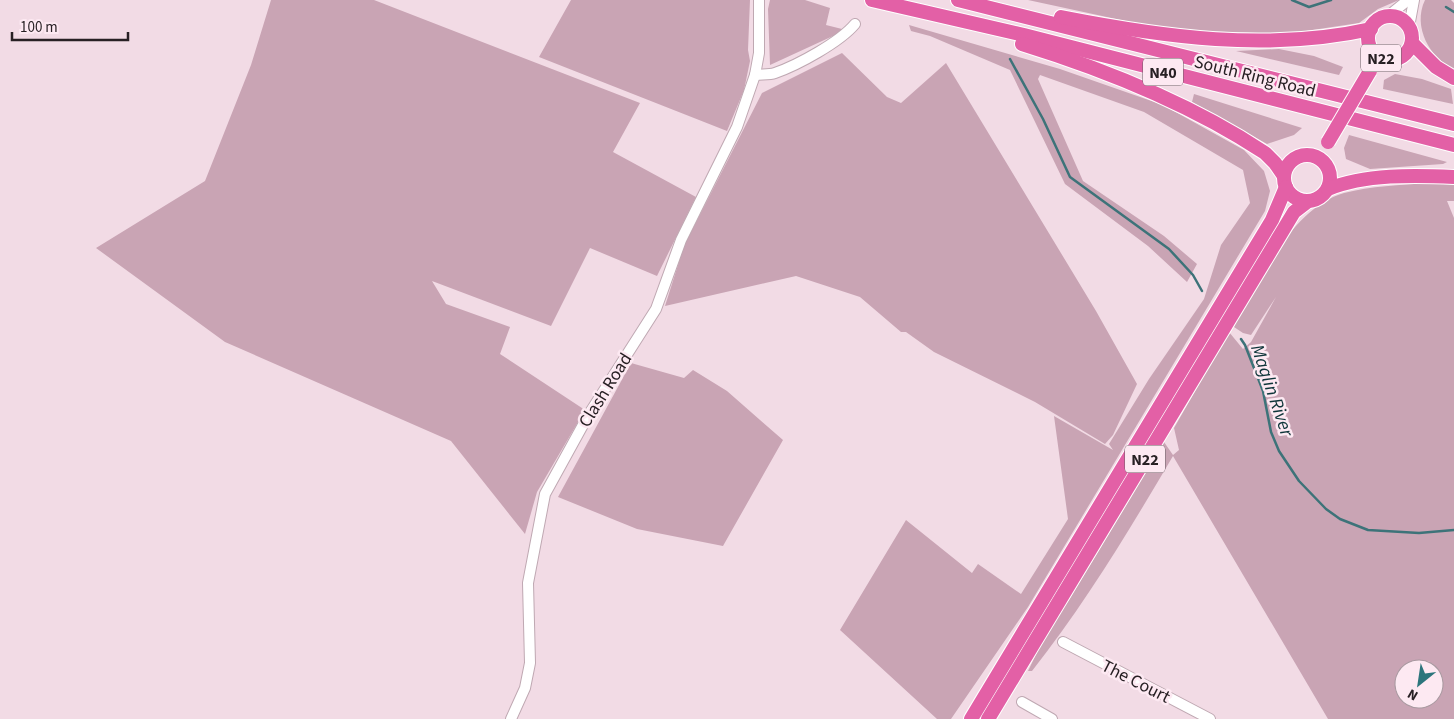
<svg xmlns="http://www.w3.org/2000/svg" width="1454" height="719" font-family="'Source Sans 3',sans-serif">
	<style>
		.green { fill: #c9a4b4; fill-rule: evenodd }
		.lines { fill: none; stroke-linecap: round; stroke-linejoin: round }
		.stream { stroke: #3d7379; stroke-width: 2.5 }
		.minor-casing { stroke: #bfa8b2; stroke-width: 12 }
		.highway-casing { stroke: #fff; stroke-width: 16 }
		.minor { stroke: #fff; stroke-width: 10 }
		.highway { stroke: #e360a6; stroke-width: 14 }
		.highway-bridge-casing { stroke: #fff; stroke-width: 16; stroke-linecap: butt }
		.highway-bridge { stroke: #e360a6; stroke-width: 14 }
		.labels { text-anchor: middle; stroke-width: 5; stroke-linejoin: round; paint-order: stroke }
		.shield { fill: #fde9f2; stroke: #685c62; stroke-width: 1 }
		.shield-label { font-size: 16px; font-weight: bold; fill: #282024 }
		.street-label { font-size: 18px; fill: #282024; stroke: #fde9f2 }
		.water-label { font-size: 19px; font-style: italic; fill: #0e3539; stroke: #fde9f2 }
	</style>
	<rect width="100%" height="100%" fill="#f2dbe5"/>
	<g class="green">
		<polygon points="271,0 374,0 640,103 613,152 696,197 657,276 590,248 551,326 432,281 446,304 510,327 500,354 585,410 537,492 525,534 451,441 225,342 96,248 205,181 251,65"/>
		<polygon points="571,0 750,0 748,50 750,61 744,90 727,131 539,57"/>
		<polygon points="770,0 805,0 830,8 826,25 846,30 770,65 768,9"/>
		<polygon points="1028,0 1399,0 1378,9 1359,23 1286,34 1167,30"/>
		<path d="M1425,0H1451L1454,3V70C1430,58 1412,27 1425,0Z"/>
		<polygon points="909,25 1060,69 1163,105 1244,150 1264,171 1270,191 1265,211 1028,607 951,719 937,719 840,630 906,520 972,573 978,564 1021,594 1068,519 1054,416 1113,450 1109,444 1149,379 1204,299 1221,245 1250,203 1243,170 1144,112 1040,75 1038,79 1083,181 1164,236 1197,264 1187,282 1148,246 1065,184 1010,70 930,36 911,31"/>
		<polygon points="1279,49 1314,56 1343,67 1339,75 1236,51"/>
		<polygon points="842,53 887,97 901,103 946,63 1096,311 1137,384 1113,435 1105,444 1035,402 934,352 906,332 901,332 860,297 796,276 665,306 684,246 762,93"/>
		<polygon points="1395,74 1422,79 1451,89 1453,104 1383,89 1384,80"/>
		<polygon points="1194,94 1302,128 1294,135 1267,144 1192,102"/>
		<polygon points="1349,135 1447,162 1443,164 1370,169 1346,159 1344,148"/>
		<path d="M1428,183L1454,184V201H1447L1454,218V719H1328L1173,456C1130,529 1085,604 1032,671H1028L1045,636L1069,600L1164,442L1173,455L1179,450L1174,428L1229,332L1243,349L1251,342L1276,297L1251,335L1243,333L1234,327L1235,324C1258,281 1293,207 1344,193C1371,186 1400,185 1428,183ZM1404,669H1434V699H1404Z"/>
		<polygon points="631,363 684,378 693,370 727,391 783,440 723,546 637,529 558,497"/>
	</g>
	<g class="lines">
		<g class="stream">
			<polyline points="1292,0 1309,7 1331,0"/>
			<polyline points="1446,7 1454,12"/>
			<polyline points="1010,59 1043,119 1070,177 1169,249 1193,275 1202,291"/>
			<polyline points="1241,339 1245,345 1263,391 1271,432 1279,451 1299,481 1326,509 1340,519 1368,530 1419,533 1454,530"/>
		</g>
		<g class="minor-casing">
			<g id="minor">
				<polyline points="1387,17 1408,0"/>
				<polyline points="1409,27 1414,0"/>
				<path d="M755,75C761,74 769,75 775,73C798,65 840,42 855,24"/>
				<polyline points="1063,642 1210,719"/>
				<polyline points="1022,702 1052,719"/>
				<polyline points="511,719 525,688 530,663 528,583 545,494 589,414 656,309 681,240 737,127 755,75 759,53 759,0"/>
			</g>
		</g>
		<g class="highway-casing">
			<g id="highway">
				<polyline points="872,0 1024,35 1454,145"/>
				<polyline points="958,0 1454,124"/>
				<circle cx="1390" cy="38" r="22"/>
				<path d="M1061,17C1163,37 1268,52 1371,29"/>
				<polyline points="1412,43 1436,67 1454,78"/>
				<path d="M1022,44C1106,70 1191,104 1265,153L1275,163L1284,176"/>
				<circle cx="1307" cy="178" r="23"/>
				<path d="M1328,189C1365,174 1414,175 1454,177"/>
				<polyline points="971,719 1272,220 1286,187"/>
				<polyline points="988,719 1285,227 1294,212 1307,202"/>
			</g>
		</g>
		<use href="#minor" class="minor"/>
		<use href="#highway" class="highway"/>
		<g class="highway-bridge-casing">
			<polyline id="highway-bridge" points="1328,142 1370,71"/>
		</g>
		<use href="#highway-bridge" class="highway-bridge"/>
	</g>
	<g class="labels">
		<g class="shield">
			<rect x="1361" y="44.5" width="40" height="27" rx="4"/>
			<rect x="1143" y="58.5" width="40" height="27" rx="4"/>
			<rect x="1125" y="445.5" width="40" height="27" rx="4"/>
		</g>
		<g class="shield-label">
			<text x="1381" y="64">N22</text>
			<text x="1163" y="78">N40</text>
			<text x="1145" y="465">N22</text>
		</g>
		<g class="street-label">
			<text transform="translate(1255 76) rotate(14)" y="6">South Ring Road</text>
			<text transform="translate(605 390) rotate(-58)" y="6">Clash Road</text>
			<text transform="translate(1136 681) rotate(27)" y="6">The Court</text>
		</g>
		<g class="water-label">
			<text transform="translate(1273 390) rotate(71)" y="7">Maglin River</text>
		</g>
	</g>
	<g transform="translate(1419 684) rotate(210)"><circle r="24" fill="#fde9f2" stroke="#a899a0"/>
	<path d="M0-4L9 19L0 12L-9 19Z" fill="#2c757c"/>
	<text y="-8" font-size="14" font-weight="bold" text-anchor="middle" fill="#282024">N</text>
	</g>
	<path d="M12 32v8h116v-8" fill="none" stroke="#282024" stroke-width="2.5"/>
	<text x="20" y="32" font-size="15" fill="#282024" stroke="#fde9f2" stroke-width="4" paint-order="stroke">100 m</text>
</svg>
